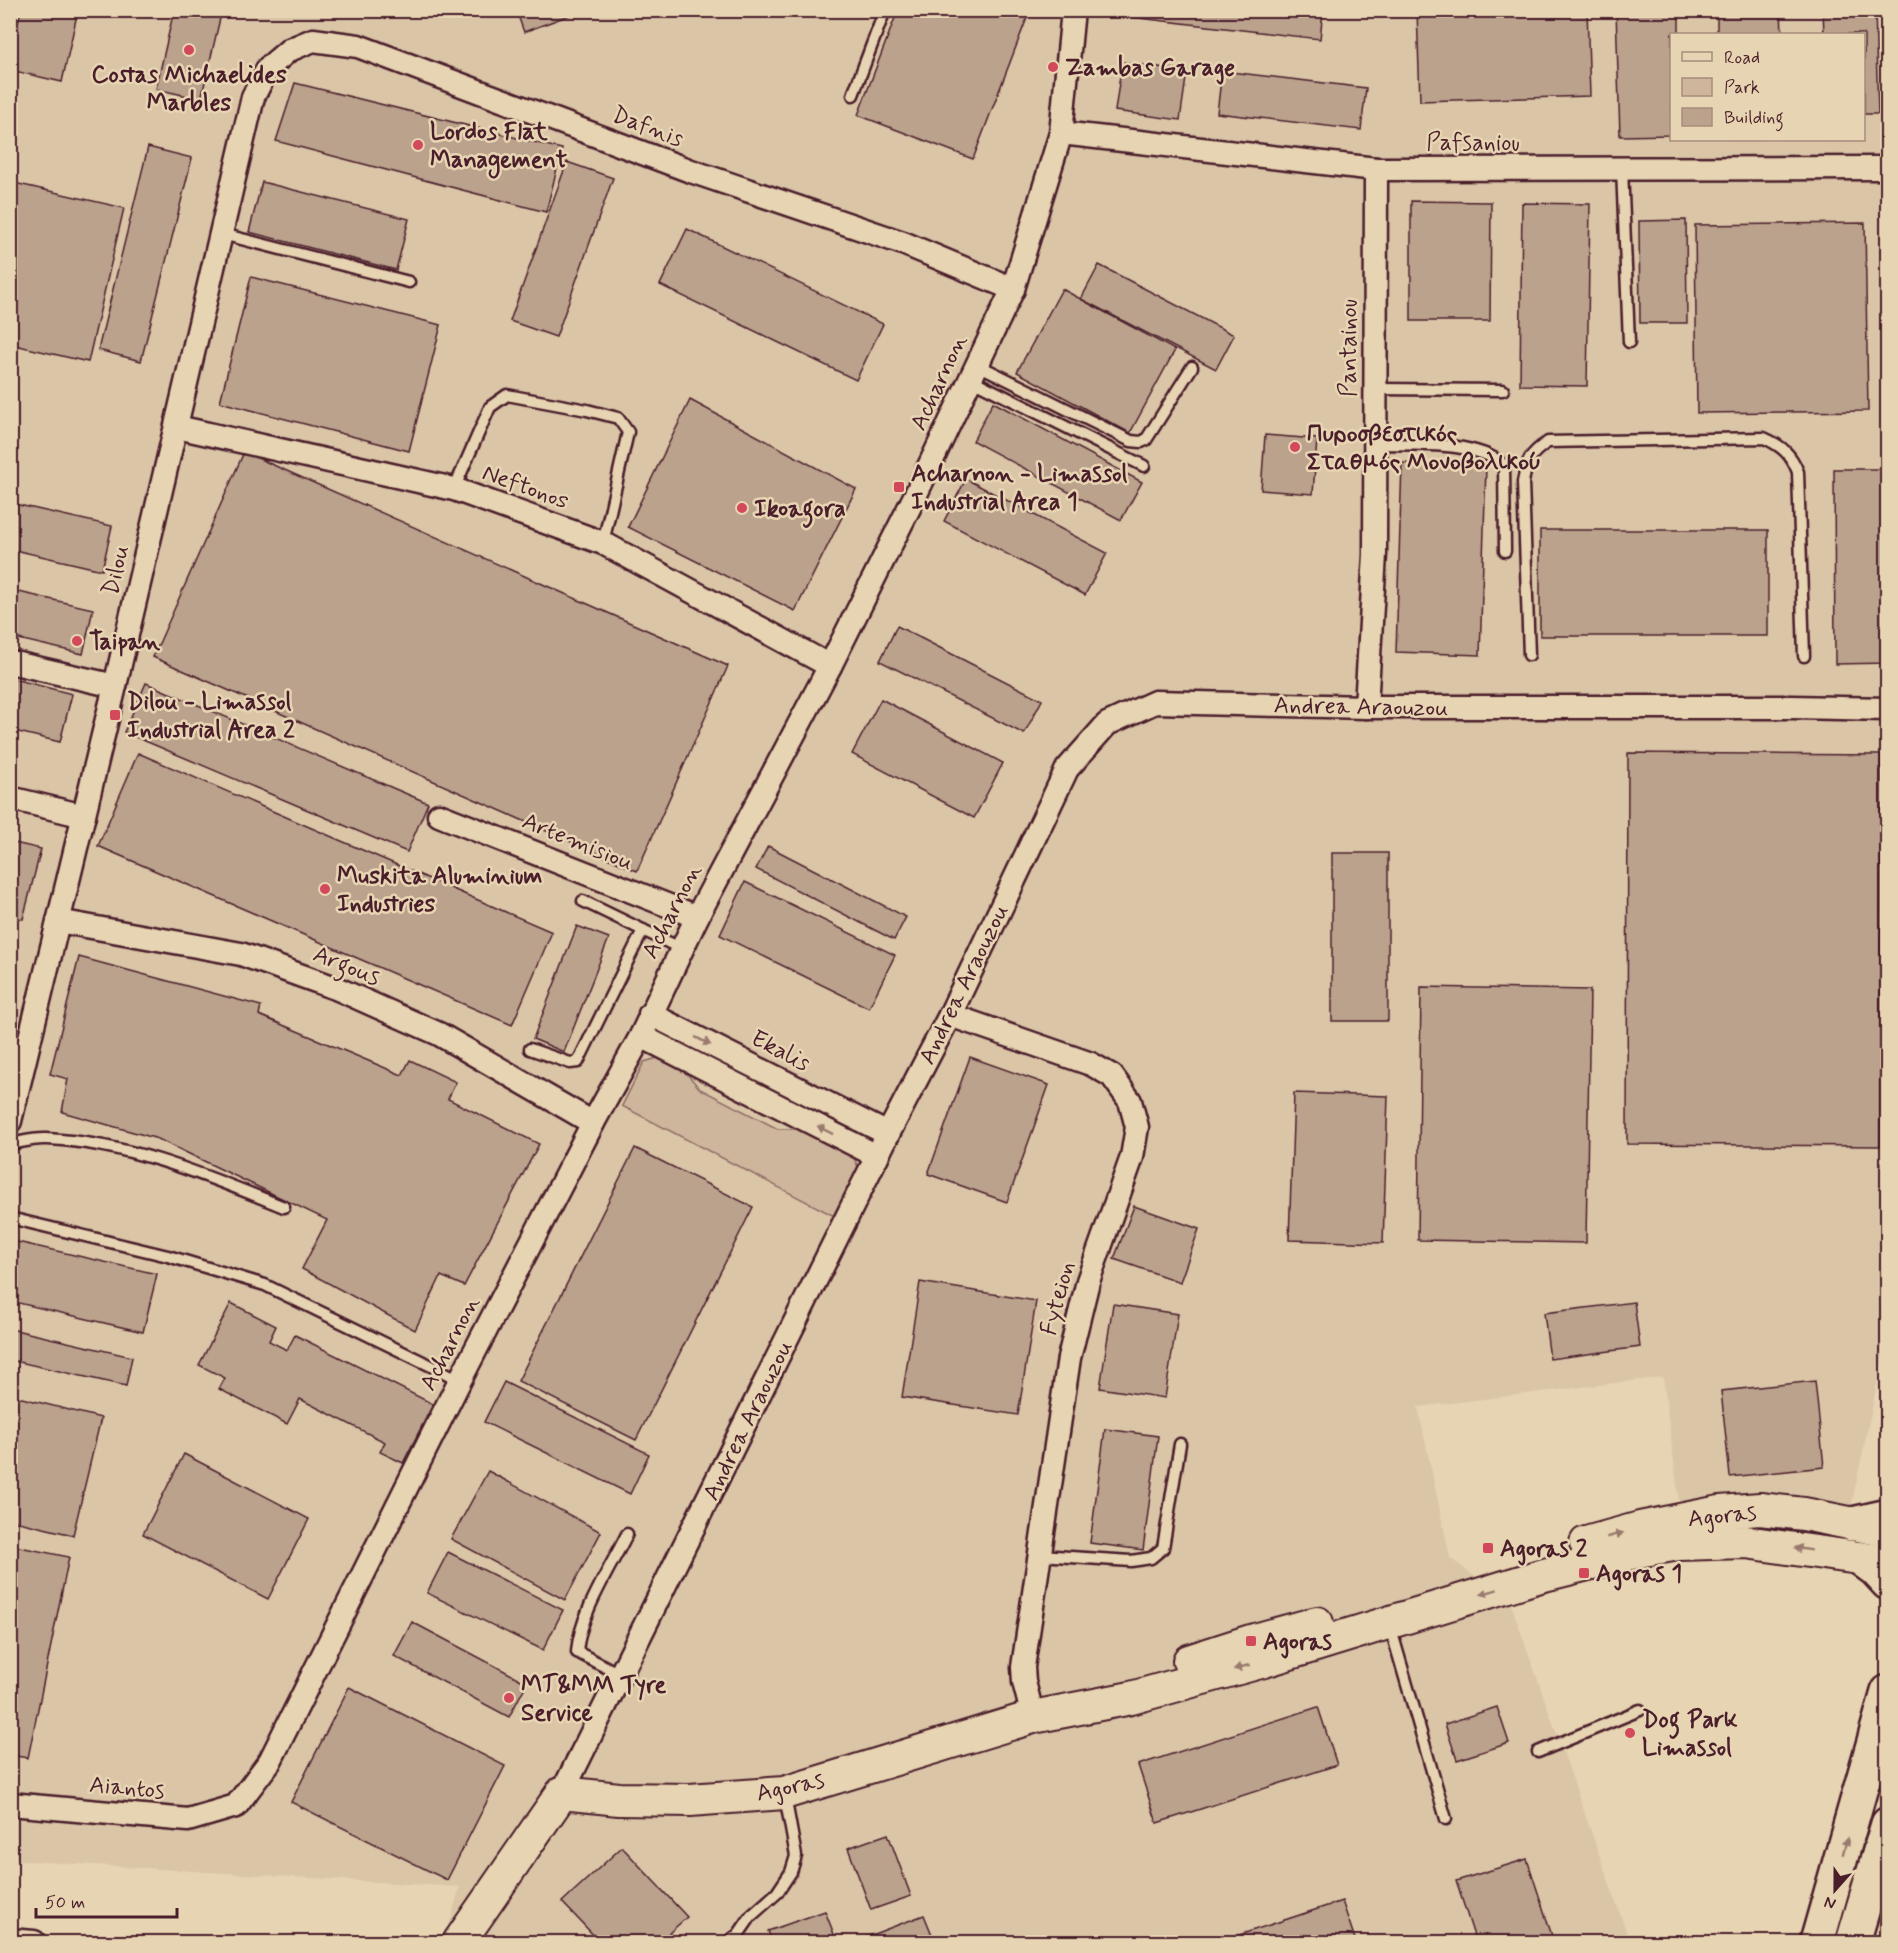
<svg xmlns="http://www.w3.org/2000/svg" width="1898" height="1953" font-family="Mynerve,sans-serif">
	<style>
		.built { fill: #dac5a7; fill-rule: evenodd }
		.green { fill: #ceb69c; stroke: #8c6a64; stroke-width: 1.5 }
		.building { fill: #bba28d; stroke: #4a1f2b; stroke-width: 1.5 }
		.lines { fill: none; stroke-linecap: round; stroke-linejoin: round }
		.lane-casing { stroke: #4a1f2b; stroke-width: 15 }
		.street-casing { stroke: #4a1f2b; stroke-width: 27 }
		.secondary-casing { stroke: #4a1f2b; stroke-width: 36 }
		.primary-casing { stroke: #4a1f2b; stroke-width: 38 }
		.lane { stroke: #e7d4b2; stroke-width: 10 }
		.street { stroke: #e7d4b2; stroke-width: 22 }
		.secondary { stroke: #e7d4b2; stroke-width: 32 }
		.primary { stroke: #e7d4b2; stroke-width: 33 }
		.oneway { fill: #987a6e }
		.poi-dot { fill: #d1495b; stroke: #e7d4b2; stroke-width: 2 }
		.labels { text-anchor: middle; stroke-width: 5; stroke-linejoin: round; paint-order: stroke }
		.poi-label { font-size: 24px; font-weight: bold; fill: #4a1f2b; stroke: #e7d4b2; text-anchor: start }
		.street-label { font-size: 24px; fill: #4a1f2b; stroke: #e7d4b2 }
	</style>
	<rect width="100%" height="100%" fill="#e7d4b2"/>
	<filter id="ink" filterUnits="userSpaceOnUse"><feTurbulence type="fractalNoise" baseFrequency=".0167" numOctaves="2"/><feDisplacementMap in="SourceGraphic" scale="12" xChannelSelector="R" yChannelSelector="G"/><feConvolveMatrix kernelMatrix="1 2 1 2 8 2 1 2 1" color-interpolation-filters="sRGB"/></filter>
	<g filter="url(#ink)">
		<path class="built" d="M10,11H1887L1888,1332L1845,1536L1680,1509L1663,1377L1418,1407L1450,1558L1511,1604L1630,1942H444L460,1887L11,1860ZM1672,34H1864V140H1672Z"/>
		<polygon class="green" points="661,1057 675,1060 700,1089 778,1129 805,1129 851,1152 860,1171 836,1217 622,1106 644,1062"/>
		<g class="building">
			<polygon points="21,10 78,10 62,82 10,70 10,57"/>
			<polygon points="174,10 222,10 201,99 156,89"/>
			<polygon points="516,10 583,10 524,32"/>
			<polygon points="898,10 1030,10 973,159 858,115"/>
			<polygon points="1087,10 1323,10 1320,39 1087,12"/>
			<polygon points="1417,10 1587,10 1590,96 1420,101"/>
			<polygon points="1616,10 1679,10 1679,34 1672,34 1672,135 1620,136"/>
			<polygon points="1717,10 1781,10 1782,34 1717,34"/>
			<polygon points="1823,10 1875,10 1878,114 1864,114 1864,34 1824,34"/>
			<polygon points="1122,62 1187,71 1180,120 1115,111"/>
			<polygon points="1222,71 1366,88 1361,130 1217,113"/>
			<polygon points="295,83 562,149 546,212 276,141"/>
			<polygon points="148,147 192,158 141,361 98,350"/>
			<polygon points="567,162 613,178 556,337 510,321"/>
			<polygon points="10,182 124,208 88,362 10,344"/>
			<polygon points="262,182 409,219 396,270 249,232"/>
			<polygon points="1411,201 1491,202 1490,321 1411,321"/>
			<polygon points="1522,203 1590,204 1587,386 1520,385"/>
			<polygon points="1686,220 1687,323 1640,323 1639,221"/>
			<polygon points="1865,223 1868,411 1697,413 1695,225"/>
			<polygon points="687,229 883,324 856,380 660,285"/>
			<polygon points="1099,265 1234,335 1216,369 1081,299"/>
			<polygon points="251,277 441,325 409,451 220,402"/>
			<polygon points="1062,289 1175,350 1130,433 1017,372"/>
			<polygon points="690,400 856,489 795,611 628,527"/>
			<polygon points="993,402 1142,482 1121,520 973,441"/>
			<polygon points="1265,435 1317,439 1313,494 1261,490"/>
			<polygon points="244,452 728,666 637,871 153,657"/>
			<polygon points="1402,463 1486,467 1480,655 1396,652"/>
			<polygon points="1834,469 1888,469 1888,663 1835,664"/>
			<polygon points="966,479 1107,553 1085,595 944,521"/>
			<polygon points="10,503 112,526 102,570 10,549"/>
			<rect x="1540" y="530" width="228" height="106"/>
			<polygon points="10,590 93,609 83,654 10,637"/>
			<polygon points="897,626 1042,700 1024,734 880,661"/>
			<polygon points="10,678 72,694 60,742 10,730"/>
			<polygon points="146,683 428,803 407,852 124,732"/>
			<polygon points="881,699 1003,763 974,818 852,754"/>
			<polygon points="138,753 552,932 512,1025 98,846"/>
			<polygon points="1628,753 1881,755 1880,1146 1627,1144"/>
			<polygon points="10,842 41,849 23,919 10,916"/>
			<polygon points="768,846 906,917 894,940 756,869"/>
			<rect x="1332" y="853" width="56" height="168"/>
			<polygon points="745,882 895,955 869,1008 720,935"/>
			<polygon points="577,926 609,938 564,1052 533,1039"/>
			<polygon points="79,957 261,1006 259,1015 402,1075 410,1060 456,1082 448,1099 539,1144 464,1286 441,1276 415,1330 302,1269 327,1220 158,1139 62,1112 68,1079 50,1074"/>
			<polygon points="1421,987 1590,990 1586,1243 1418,1240"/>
			<polygon points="970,1057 1049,1085 1007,1202 928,1174"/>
			<polygon points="1294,1093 1388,1096 1383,1243 1289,1240"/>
			<polygon points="635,1148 753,1207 636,1440 518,1381"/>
			<polygon points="1134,1206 1199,1229 1180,1282 1114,1259"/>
			<polygon points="13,1241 157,1274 143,1332 10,1301 10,1252"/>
			<polygon points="920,1282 1036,1301 1018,1415 902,1397"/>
			<polygon points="1634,1302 1640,1347 1550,1359 1544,1313"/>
			<polygon points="231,1303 276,1326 269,1341 287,1350 295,1335 433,1404 403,1463 380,1452 385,1442 300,1399 287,1424 219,1389 225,1378 199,1365"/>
			<polygon points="1113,1304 1178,1314 1165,1398 1100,1388"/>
			<polygon points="11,1329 132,1357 126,1386 10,1360"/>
			<polygon points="1815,1381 1824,1467 1730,1477 1721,1391"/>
			<polygon points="504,1382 649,1454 630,1494 484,1422"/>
			<polygon points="10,1395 101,1418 73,1535 10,1520"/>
			<polygon points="1105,1429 1158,1436 1143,1550 1090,1543"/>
			<polygon points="184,1454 309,1519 268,1599 143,1534"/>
			<polygon points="488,1471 601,1532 565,1600 451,1539"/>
			<polygon points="10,1545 69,1557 28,1758 10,1755"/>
			<polygon points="448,1552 563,1610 543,1650 427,1593"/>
			<polygon points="412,1622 527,1683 509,1717 394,1656"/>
			<polygon points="349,1687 505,1766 447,1880 291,1802"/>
			<polygon points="1318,1707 1337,1765 1157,1823 1138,1765"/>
			<polygon points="1497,1707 1509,1743 1457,1760 1445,1724"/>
			<polygon points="888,1834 911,1896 871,1910 848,1848"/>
			<polygon points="622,1847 687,1917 659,1942 600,1942 562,1902"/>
			<polygon points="1527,1859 1554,1942 1476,1942 1456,1881"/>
			<polygon points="1342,1901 1356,1942 1225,1942 1224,1940"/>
			<polygon points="825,1911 837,1942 772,1942 768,1931"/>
			<polygon points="924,1915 935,1942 868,1942 866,1937"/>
		</g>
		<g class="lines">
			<g class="lane-casing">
				<g id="lane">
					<polyline points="853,95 885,10"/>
					<polyline points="1622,168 1629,342"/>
					<polyline points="222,234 409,282"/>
					<polyline points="976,364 1131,441 1141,442 1146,440 1192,367"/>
					<polyline points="970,379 1144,466"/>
					<polyline points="1375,389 1503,390"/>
					<path d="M1375,444C1412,445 1475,440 1504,465L1505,551"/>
					<polyline points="454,489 490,407 507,395 587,410 618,418 628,432 603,543"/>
					<path d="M1529,655L1523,482C1527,461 1529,454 1548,442L1764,438C1782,446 1791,454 1798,472L1804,656"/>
					<polyline points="583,901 682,949"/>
					<polyline points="530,1049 570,1063 578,1062 643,930"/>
					<path d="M10,1144C22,1142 35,1138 47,1139C131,1143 207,1176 284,1207"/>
					<polyline points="10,1218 168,1256 265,1285 460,1380"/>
					<polyline points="1040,1555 1131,1561 1151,1558 1163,1548 1180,1444"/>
					<polyline points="1390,1626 1446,1819"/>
					<path d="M621,1675L577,1652C580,1613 610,1569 627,1534"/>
					<polyline points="1538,1752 1640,1710"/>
					<polyline points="728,1942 738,1935"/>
					<polyline points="740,1942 738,1935 751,1916 777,1893 791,1872 796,1856 785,1796"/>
				</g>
			</g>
			<g class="street-casing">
				<g id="street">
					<polyline points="1061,133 1376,169 1888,168"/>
					<polyline points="177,427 454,489 603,543 830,666"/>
					<polyline points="10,662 115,686"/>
					<polyline points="1366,707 1375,554 1376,169"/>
					<polyline points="10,798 84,816"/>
					<polyline points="439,815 697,917"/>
					<polyline points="58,921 241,954 338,989 439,1034 593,1123"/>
					<polyline points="650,1014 888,1134"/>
					<polyline points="950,1015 1091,1064 1112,1076 1130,1101 1137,1127 1132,1157 1088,1281 1069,1358 1023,1667 1024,1682 1033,1717"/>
					<polyline points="641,1036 877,1156"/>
					<polyline points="10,1121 115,686 253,97 268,68 289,50 313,40 358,46 688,170 903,243 1013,289"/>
					<polyline points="562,1793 888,1134 950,1015 1067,769 1107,724 1155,702 1366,707 1792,707 1888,709"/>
					<polyline points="10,1804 188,1820 236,1806 270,1761 460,1380 593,1123 641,1036 697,917 830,666 916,494 1013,289 1061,133 1073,10"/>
					<polyline points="10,1940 34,1942"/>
				</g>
			</g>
			<g class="secondary-casing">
				<g id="secondary">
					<polyline points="1586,1543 1640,1528 1720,1512 1760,1509 1804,1514 1879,1529"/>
					<polyline points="1189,1661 1251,1641 1317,1623"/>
					<polyline points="459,1942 562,1793 619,1799 690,1800 784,1793 1033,1717 1131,1698 1264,1661 1540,1576 1644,1550 1679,1544 1746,1542 1887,1562"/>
				</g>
			</g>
			<g class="primary-casing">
				<g id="primary">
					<polyline points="1852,1524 1888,1516"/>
					<polyline points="1861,1559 1876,1570 1888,1583"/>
					<polyline points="1817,1942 1888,1692"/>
					<polyline points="1853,1942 1888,1824"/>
				</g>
			</g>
			<use href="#lane" class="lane"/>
			<use href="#street" class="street"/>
			<use href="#secondary" class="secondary"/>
			<use href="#primary" class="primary"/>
		</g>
		<defs><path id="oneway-solid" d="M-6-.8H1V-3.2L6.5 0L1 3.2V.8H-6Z" transform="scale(1.5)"/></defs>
		<g class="oneway">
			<use href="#oneway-solid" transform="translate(703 1041) rotate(27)"/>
			<use href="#oneway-solid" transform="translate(825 1130) rotate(-153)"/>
			<use href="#oneway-solid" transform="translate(1615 1535) rotate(-16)"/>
			<use href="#oneway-solid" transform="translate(1803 1549) rotate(-171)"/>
			<use href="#oneway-solid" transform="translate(1489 1592) rotate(163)"/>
			<use href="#oneway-solid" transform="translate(1242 1667) rotate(164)"/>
			<use href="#oneway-solid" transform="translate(1845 1846) rotate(-75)"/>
		</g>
	</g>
	<g class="poi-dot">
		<circle cx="189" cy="50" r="6"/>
		<circle cx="1053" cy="67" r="6"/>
		<circle cx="418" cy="145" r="6"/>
		<circle cx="1295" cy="447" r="6"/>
		<rect x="893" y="481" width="12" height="12" rx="3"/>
		<circle cx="742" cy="508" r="6"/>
		<circle cx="77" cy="641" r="6"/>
		<rect x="109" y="709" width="12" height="12" rx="3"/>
		<circle cx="325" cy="889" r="6"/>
		<rect x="1482" y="1542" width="12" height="12" rx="3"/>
		<rect x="1578" y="1567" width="12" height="12" rx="3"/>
		<rect x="1245" y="1635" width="12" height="12" rx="3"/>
		<circle cx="509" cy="1698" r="6"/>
		<circle cx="1630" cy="1733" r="6"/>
	</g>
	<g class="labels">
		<g class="poi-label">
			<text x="1065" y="75">Zambas Garage</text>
			<text x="189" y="82" text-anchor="middle">Costas Michaelides<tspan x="189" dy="28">Marbles</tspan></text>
			<text x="430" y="139">Lordos Flat<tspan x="430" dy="28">Management</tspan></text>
			<text x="1307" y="441">Πυροσβεστικός<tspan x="1307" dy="28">Σταθμός Μονοβολικού</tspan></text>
			<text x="911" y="481">Acharnon - Limassol<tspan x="911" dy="28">Industrial Area 1</tspan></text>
			<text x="754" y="516">Ikoagora</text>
			<text x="89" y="649">Taipan</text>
			<text x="127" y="709">Dilou - Limassol<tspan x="127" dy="28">Industrial Area 2</tspan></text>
			<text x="337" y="883">Muskita Aluminium<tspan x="337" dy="28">Industries</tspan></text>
			<text x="1500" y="1556">Agoras 2</text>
			<text x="1596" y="1581">Agoras 1</text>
			<text x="1263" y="1649">Agoras</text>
			<text x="521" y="1692">MT&amp;MM Tyre<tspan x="521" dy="28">Service</tspan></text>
			<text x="1642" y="1727">Dog Park<tspan x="1642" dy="28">Limassol</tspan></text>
		</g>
		<g class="street-label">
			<text transform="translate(648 126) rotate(21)" y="8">Dafnis</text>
			<text x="1473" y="150">Pafsaniou</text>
			<text transform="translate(1348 348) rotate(-90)" y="8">Pantainou</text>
			<text transform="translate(938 382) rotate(-65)" y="8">Acharnon</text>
			<text transform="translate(526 486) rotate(20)" y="8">Neftonos</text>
			<text transform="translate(115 570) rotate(-77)" y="8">Dilou</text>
			<text transform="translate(1361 706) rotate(1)" y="8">Andrea Araouzou</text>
			<text transform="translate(578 841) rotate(22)" y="8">Artemisiou</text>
			<text transform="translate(671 911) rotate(-63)" y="8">Acharnon</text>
			<text transform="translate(347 965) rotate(22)" y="8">Argous</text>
			<text transform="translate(963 984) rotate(-64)" y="8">Andrea Araouzou</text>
			<text transform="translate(781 1050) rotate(27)" y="8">Ekalis</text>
			<text transform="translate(1057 1298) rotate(-75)" y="8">Fyteion</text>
			<text transform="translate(449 1343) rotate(-63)" y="8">Acharnon</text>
			<text transform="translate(747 1420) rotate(-64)" y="8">Andrea Araouzou</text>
			<text transform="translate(1722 1515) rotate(-6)" y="8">Agoras</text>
			<text transform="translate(790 1786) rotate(-12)" y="8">Agoras</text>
			<text transform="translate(127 1787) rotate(5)" y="8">Aiantos</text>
		</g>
	</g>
	<rect width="1898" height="1953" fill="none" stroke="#e7d4b2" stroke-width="36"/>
	<rect x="18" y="18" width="1862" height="1917" fill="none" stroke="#4a1f2b" stroke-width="2" filter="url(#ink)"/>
	<rect x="1670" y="33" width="195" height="108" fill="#e7d4b2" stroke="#a88c7c" stroke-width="1.5"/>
	<rect x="1682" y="52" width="30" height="9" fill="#e7d4b2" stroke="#a88c7c" stroke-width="1.5"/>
	<text x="1724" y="63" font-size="18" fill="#4a1f2b">Road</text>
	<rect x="1682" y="78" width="30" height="18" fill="#ceb69c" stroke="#a88c7c" stroke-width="1.5"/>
	<text x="1724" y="93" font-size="18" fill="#4a1f2b">Park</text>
	<rect x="1682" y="108" width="30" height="18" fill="#bba28d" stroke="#a88c7c" stroke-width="1.5"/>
	<text x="1724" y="123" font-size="18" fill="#4a1f2b">Building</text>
	<g transform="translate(1835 1890) rotate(201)" stroke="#e7d4b2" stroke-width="4.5" paint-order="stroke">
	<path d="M0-4.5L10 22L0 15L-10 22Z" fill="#4a1f2b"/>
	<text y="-9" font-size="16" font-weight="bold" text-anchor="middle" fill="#4a1f2b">N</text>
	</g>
	<path d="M36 1908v9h141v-9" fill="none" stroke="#4a1f2b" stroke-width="3"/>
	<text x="45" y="1908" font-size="18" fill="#4a1f2b" stroke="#e7d4b2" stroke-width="4.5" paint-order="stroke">50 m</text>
</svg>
